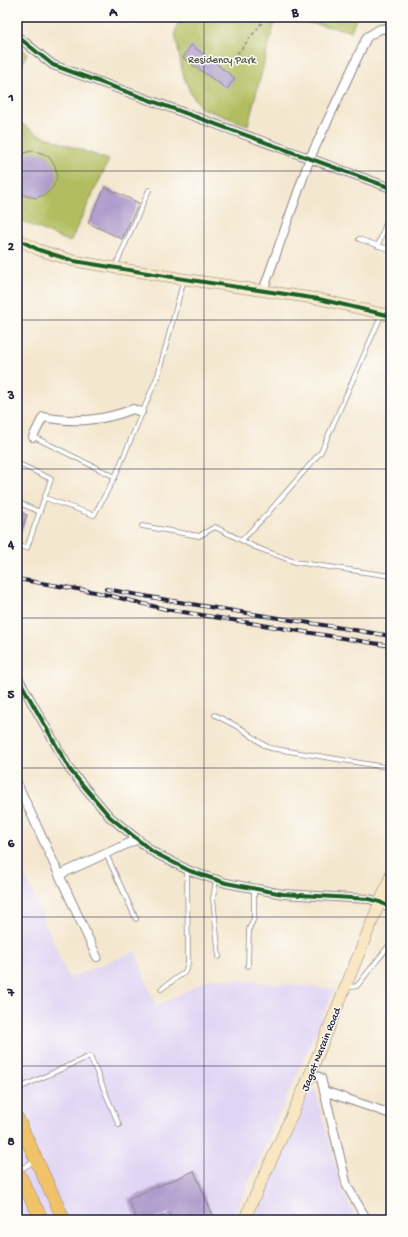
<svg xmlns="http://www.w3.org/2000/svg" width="408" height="1237" font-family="'Gochi Hand',sans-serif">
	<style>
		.built { fill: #e0d4f4 }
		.green { fill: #b2bd5f; stroke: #6a704d }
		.building { fill: #ad9acb }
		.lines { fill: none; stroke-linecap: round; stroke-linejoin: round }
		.lane-casing { stroke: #8b8485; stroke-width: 5.5 }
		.street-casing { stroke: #8b8485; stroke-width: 10 }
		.secondary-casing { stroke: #8b8485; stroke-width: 12 }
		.primary-casing { stroke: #8b8485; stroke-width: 14 }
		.path { stroke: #8b8485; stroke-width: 1.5; stroke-dasharray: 3 3; stroke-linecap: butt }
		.lane { stroke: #fff; stroke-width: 4 }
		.street { stroke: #fff; stroke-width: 8 }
		.secondary { stroke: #f9e7c3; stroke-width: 11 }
		.primary { stroke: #f0c369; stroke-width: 13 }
		.rail-casing { stroke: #22223b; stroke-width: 4 }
		.rail { stroke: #fdfcf7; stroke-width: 2.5; stroke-dasharray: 8; stroke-linecap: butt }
		.cycleway-casing { stroke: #fdfcf7; stroke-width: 6 }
		.cycleway { stroke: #1b5e20; stroke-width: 4 }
		.grid { fill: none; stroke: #22223b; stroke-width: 1; stroke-opacity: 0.55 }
		.labels { text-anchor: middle; stroke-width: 3; stroke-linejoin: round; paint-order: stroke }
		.park-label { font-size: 11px; fill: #545848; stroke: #fdfcf7 }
		.street-label { font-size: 11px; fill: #22223b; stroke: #fdfcf7 }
		.neatline { fill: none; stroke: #22223b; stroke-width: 1.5 }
		.grid-label { font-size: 13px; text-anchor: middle; font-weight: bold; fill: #22223b }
	</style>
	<rect width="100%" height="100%" fill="#fdfcf7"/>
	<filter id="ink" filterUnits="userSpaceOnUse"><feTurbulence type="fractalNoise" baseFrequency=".025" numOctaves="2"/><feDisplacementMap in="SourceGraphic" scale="8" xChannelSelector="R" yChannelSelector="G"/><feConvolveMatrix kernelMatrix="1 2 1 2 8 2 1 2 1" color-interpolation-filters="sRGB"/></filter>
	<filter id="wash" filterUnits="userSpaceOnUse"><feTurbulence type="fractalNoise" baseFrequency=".012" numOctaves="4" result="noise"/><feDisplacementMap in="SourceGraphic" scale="16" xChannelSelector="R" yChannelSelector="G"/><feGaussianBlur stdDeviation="0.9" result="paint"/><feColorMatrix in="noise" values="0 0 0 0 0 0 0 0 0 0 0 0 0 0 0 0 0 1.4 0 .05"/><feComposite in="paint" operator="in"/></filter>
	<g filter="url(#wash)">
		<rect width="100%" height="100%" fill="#f4e7cf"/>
		<g class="built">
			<polygon points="17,857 69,979 135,951 156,1007 211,978 335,989 232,1220 17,1220"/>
			<polygon points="315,1089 343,1194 358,1220 254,1220 305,1099 309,1093"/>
		</g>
		<g class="green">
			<polygon points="172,17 276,17 248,125 201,108 190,92 183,75 175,33 178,22"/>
			<polygon points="278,17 357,17 351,31"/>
			<polygon points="17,45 27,53 17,77"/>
			<polygon points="17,121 38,134 109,160 70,242 17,219"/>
		</g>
		<g id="blocks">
			<g class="building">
				<polygon points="191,45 235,78 227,89 183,58"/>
				<polygon points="32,151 42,153 49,157 55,166 57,174 56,180 52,189 46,194 36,198 26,196 17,191 17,158 24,153"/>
				<polygon points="105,187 139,203 122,239 88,223"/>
				<polygon points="17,511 27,515 18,541 17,540"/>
				<polygon points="194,1171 215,1220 172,1220 169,1213 152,1220 137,1220 128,1199"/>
			</g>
		</g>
	</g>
	<g filter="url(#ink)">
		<use href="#blocks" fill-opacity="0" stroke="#8b8485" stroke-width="1"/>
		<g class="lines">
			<g class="lane-casing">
				<g id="lane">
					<polyline points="359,239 391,250"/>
					<polyline points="378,246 391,209"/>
					<polyline points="115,267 149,190"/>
					<polyline points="34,437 115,477 94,515 45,498"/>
					<polyline points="17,463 51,479 27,548 17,546"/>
					<polyline points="115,477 158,375 184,279"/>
					<polyline points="17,502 40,512"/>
					<polyline points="142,526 199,536 215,527 255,547 295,562 391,576"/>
					<polyline points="242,540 267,514 321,452 382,314"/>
					<polyline points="215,715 242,729 264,745 270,748 391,768"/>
					<polyline points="106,854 136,919"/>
					<polyline points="216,880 213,898 219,957"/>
					<polyline points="248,966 249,929 254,918 254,889"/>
					<polyline points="346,988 357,986 391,943"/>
					<polyline points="161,989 185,972 188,963 187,870"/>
					<polyline points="17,1089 90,1056 119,1125"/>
					<polyline points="20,1170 34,1161"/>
				</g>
			</g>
			<g class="street-casing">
				<g id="street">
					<polyline points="17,36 53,65 391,188"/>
					<polyline points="263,291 310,158 367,37 380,29 391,28"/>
					<path d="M33,437L43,417C76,423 103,421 133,409L141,412"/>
					<polyline points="17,676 70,770 110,817 153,852 190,871 226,883 283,894 369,899 380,902 391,908"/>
					<polyline points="17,783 97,957"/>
					<polyline points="59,875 138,839"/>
					<polyline points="311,1073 321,1078 347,1186 367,1220"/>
					<polyline points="324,1091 391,1114"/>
				</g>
			</g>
			<g class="secondary-casing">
				<g id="secondary">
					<polyline points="17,239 39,250 74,261 184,279 319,299 391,316"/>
					<polyline points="244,1220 306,1084 391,875"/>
				</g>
			</g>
			<g class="primary-casing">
				<g id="primary">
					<polyline points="17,1118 64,1220"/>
					<polyline points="17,1171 42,1220"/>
				</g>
			</g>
			<polyline class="path" points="230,63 261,24 265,17"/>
			<use href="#lane" class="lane"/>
			<use href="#street" class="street"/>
			<use href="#secondary" class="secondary"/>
			<use href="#primary" class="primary"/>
			<g class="rail-casing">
				<g id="rail">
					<polyline points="17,579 95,592 165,609 391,646"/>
					<path d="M106,589C200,607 296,620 391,636"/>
				</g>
			</g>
			<use href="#rail" class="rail"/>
			<g class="cycleway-casing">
				<g id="cycleway">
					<polyline points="17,36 53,65 391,188"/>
					<polyline points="17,239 39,250 74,261 184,279 319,299 391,316"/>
					<polyline points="17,676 70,770 110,817 153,852 190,871 226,883 283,894 369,899 380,902 391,908"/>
				</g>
			</g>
			<use href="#cycleway" class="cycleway"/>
		</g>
	</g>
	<path class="grid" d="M204,17V1220M17,171H391M17,320H391M17,469H391M17,618H391M17,768H391M17,917H391M17,1066H391"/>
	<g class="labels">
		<g class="park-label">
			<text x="222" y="63">Residency Park</text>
		</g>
		<g class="street-label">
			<text transform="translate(320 1049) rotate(-68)" y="4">Jagat Narain Road</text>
		</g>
	</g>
	<rect width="408" height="1237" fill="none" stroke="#fdfcf7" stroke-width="44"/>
	<rect x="22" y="22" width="364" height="1193" class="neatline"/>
	<g class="grid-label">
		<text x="113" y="16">A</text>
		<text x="295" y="16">B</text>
		<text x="11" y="101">1</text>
		<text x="11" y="250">2</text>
		<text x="11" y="399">3</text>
		<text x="11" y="548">4</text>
		<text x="11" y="698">5</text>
		<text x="11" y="847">6</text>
		<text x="11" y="996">7</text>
		<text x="11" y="1145">8</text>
	</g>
</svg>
